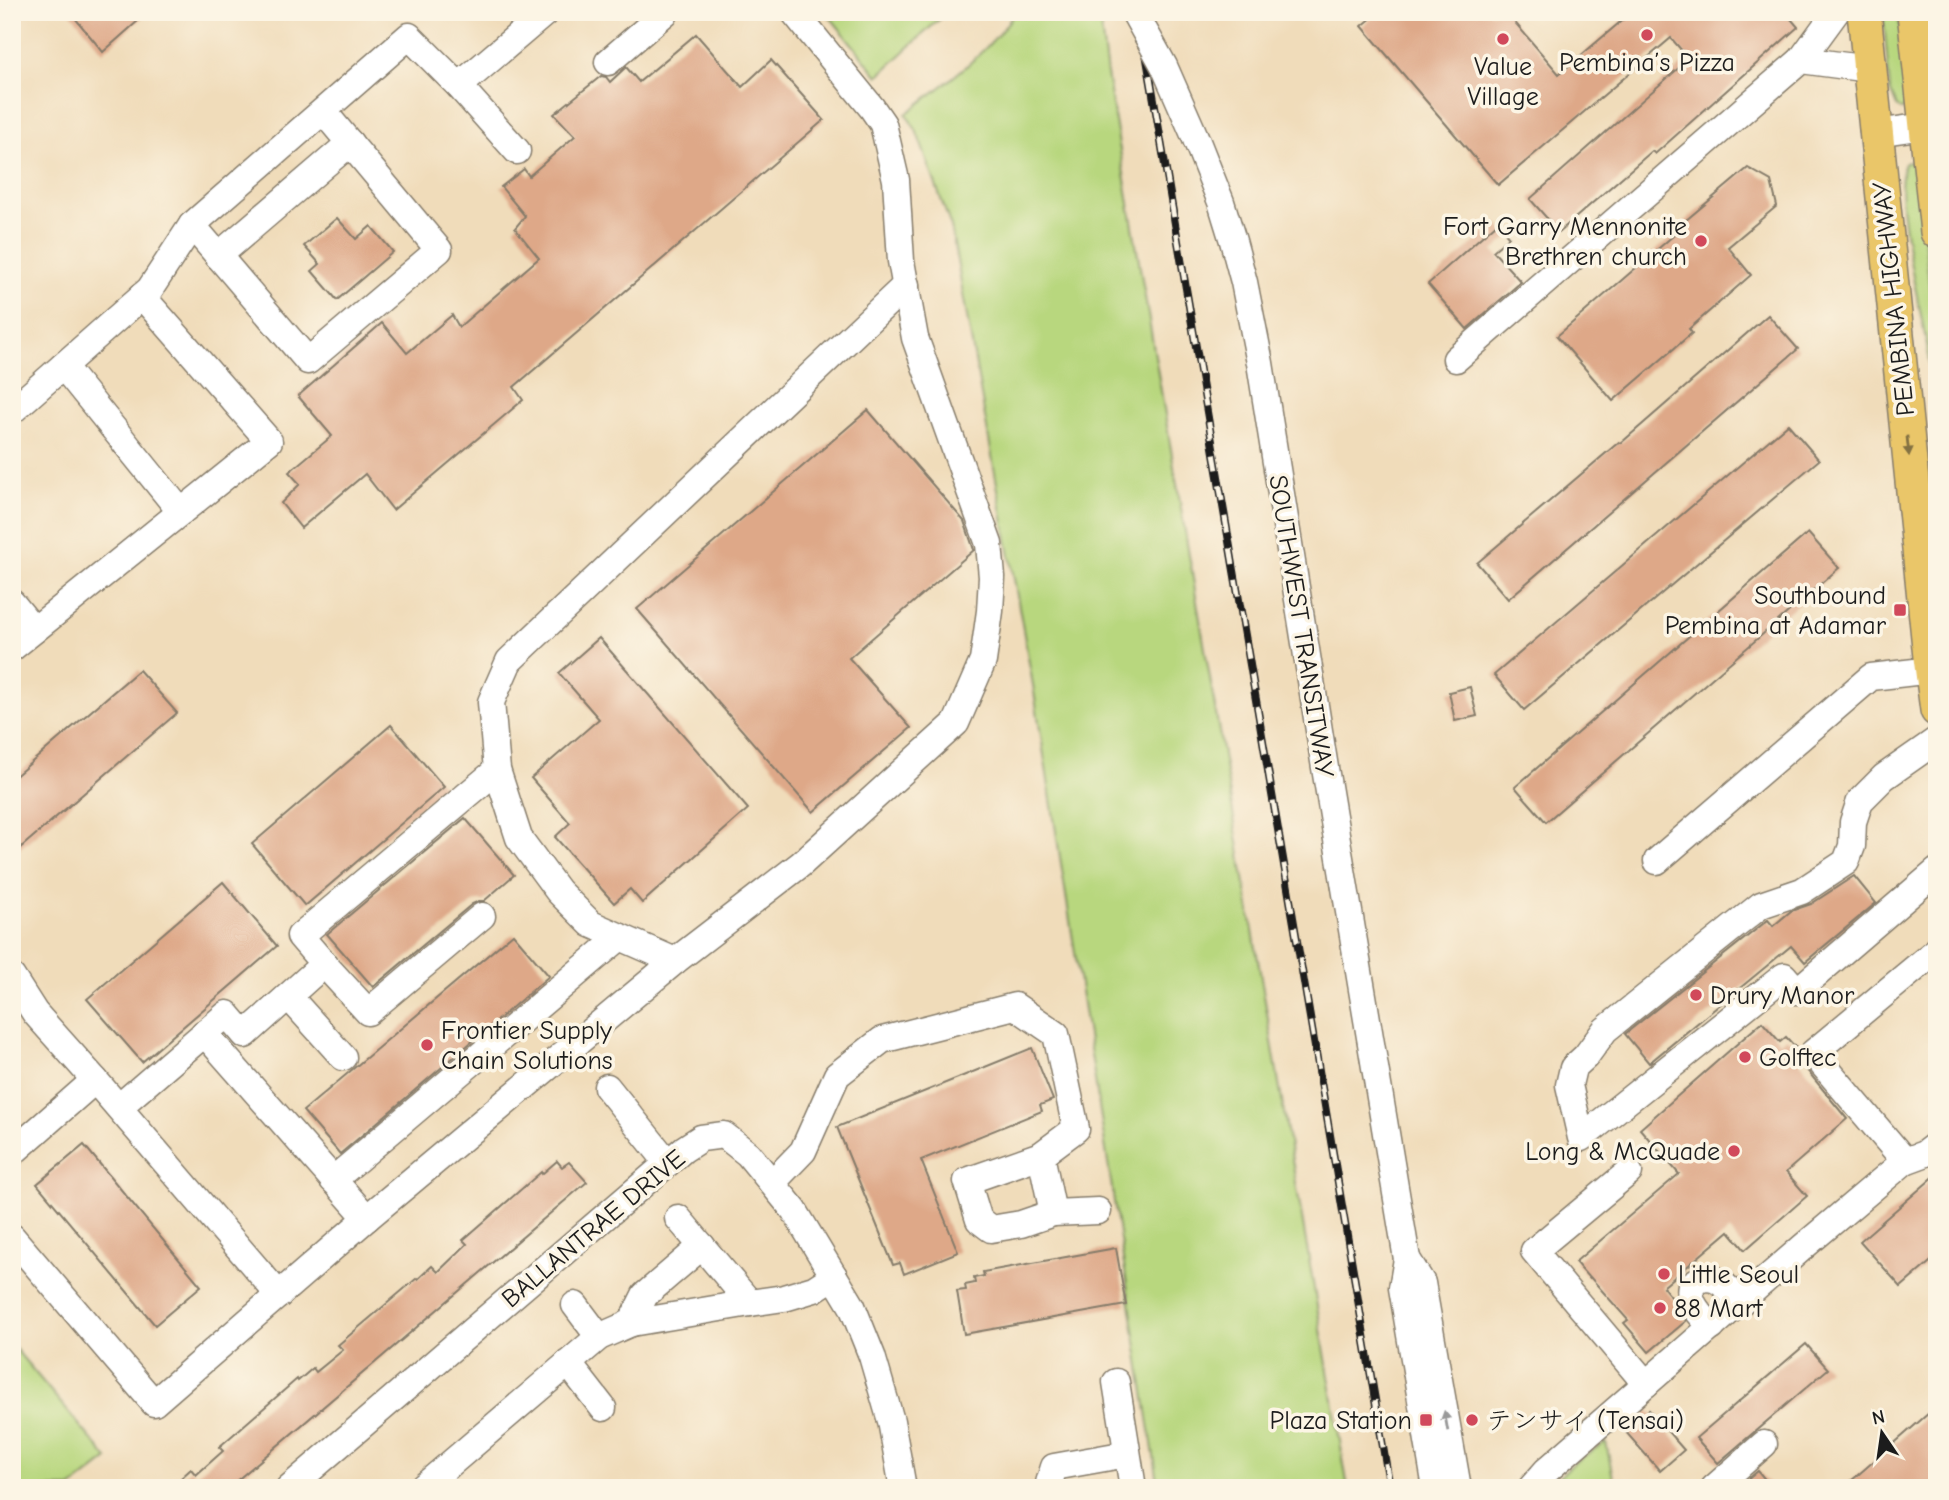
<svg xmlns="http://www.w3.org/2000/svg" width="1949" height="1500" font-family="'Comic Neue','Klee One',sans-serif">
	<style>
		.green { fill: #b8d77e; stroke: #6a7a4d; stroke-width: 2 }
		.building { fill: #dea888 }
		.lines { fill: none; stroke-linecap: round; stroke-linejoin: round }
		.minor-casing { stroke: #867c6b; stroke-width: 29 }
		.major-casing { stroke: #867c6b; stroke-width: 36 }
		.minor { stroke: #fff; stroke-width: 26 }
		.major { stroke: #eac669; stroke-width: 33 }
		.rail-casing { stroke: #1c1c1c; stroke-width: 8 }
		.rail { stroke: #fcf5e5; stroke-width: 5; stroke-dasharray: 16; stroke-linecap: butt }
		.minor-bridge-casing { stroke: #867c6b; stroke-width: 29; stroke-linecap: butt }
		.minor-bridge { stroke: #fff; stroke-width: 26 }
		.oneway { fill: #837142 }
		.oneway2 { fill: #999 }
		.poi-dot { fill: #d1495b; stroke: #fcf5e5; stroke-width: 2.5 }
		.labels { text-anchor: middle; stroke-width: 7; stroke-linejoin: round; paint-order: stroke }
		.poi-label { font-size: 26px; fill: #1c1c1c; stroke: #fcf5e5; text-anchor: start }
		.street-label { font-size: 26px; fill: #1c1c1c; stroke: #fcf5e5 }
	</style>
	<rect width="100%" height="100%" fill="#fcf5e5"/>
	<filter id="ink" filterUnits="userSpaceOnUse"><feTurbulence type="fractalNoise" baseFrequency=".0143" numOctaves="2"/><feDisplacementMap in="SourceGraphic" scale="14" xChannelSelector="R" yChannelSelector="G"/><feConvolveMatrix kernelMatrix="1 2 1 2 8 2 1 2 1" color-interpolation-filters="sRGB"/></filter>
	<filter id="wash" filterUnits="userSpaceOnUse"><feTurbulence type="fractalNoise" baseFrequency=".00686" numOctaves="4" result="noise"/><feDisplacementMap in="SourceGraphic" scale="28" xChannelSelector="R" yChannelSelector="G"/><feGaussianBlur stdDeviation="1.57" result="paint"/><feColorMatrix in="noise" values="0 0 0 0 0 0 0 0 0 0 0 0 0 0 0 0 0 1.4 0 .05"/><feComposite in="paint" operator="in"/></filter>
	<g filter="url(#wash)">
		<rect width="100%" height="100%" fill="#f0dcba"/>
		<g class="green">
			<polygon points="826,12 947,12 878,76"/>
			<path d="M1015,12H1099L1107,74L1348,1488H1159L1033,685L951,227L916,130L906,114C944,84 988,54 1015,12Z"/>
			<path d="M1883,12H1897C1901,32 1918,96 1902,110L1897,107L1890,90Z"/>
			<path d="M1910,162L1917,173L1937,357V454C1933,419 1932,383 1927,347C1921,308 1891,195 1905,163Z"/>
			<polygon points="12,1345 108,1459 71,1488 12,1488"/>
			<path d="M1606,1442L1615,1488H1551C1564,1467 1585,1455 1606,1442Z"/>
		</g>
		<g id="blocks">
			<g class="building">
				<polygon points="70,12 148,12 103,52"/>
				<polygon points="1379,12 1506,12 1559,74 1632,12 1785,12 1798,27 1655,154 1652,151 1559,232 1530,199 1689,59 1671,38 1498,185 1362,26"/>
				<polygon points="696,34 742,87 771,60 824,120 514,387 523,400 393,510 365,474 301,528 281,503 300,484 289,472 332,436 298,396 382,323 407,353 452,315 459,327 539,258 515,228 525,216 501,187 524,169 529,176 575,136 554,114 601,76 606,77 610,82 626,67 639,82"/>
				<polygon points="1748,168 1771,181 1777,206 1728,247 1751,275 1689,329 1692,333 1613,401 1557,336 1674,235 1672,232"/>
				<polygon points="337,218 356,239 371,226 393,252 337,300 312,271 320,264 304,246"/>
				<polygon points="1497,223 1509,237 1493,251 1521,282 1467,329 1428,284"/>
				<polygon points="1768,315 1798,349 1508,599 1477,563 1619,442 1621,443"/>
				<polygon points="868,410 964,521 974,550 849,658 911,728 813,812 637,609"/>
				<polygon points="1788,424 1819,460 1524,710 1494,675"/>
				<polygon points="1808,533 1839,568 1546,822 1515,787"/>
				<polygon points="599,638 748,809 642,903 630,889 614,903 555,837 570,823 531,778 599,719 559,673"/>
				<polygon points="139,670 177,713 12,855 12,779"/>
				<polygon points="1470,687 1477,716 1455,721 1449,692"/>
				<polygon points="391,725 444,787 305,906 252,844"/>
				<polygon points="465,818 514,875 484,901 479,901 472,904 373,987 327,934"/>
				<polygon points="1854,876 1876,903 1805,962 1791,946 1649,1063 1625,1034 1768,920 1773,926 1791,911 1811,904"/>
				<polygon points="223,882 277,946 142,1062 87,999"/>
				<polygon points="513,934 549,976 340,1154 303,1111"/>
				<polygon points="1762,1022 1780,1042 1786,1037 1798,1050 1798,1056 1801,1063 1847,1119 1786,1172 1807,1196 1745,1250 1729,1231 1663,1287 1676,1303 1686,1321 1649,1352 1624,1323 1628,1320 1590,1277 1589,1278 1575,1262 1679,1174 1640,1129"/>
				<polygon points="1032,1048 1053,1100 1040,1105 1042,1111 921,1160 958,1252 904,1274 900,1263 893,1265 837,1127"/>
				<polygon points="84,1145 201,1286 155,1325 37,1184"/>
				<polygon points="557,1161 562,1167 569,1162 587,1182 228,1488 170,1488 191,1469 196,1475 223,1451 219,1447 297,1379 298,1381 313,1368 316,1372 343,1350 338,1345 417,1278 418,1279 432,1266 438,1272 467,1244 463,1240 541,1172 542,1174"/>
				<polygon points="1937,1174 1937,1256 1901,1287 1860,1241"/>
				<polygon points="1116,1248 1126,1305 964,1334 957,1291 966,1290 965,1285 975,1283 974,1278 984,1276 983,1272"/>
				<polygon points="1806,1344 1828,1369 1718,1463 1696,1438"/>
				<polygon points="1937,1406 1937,1483 1932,1488 1843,1488"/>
				<polygon points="1649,1410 1684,1450 1660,1471 1624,1430"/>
				<polygon points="1758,1471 1772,1488 1740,1488 1739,1487"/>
			</g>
		</g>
	</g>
	<g filter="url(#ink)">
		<use href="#blocks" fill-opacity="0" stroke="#867c6b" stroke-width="2"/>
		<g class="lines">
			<g class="minor-casing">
				<g id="minor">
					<polyline points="1801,60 1869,69"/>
					<polyline points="608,62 666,12"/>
					<polyline points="459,86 517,151"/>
					<polyline points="323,111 439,250 308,361 192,225 409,36 459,86 546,12"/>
					<polyline points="1876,133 1925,126"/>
					<polyline points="1196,139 1221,202 1233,241 1244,282 1260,363 1326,774 1407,1259 1402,1288 1436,1488"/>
					<polyline points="218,256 350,143"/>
					<polyline points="1456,359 1801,60 1836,12"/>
					<polyline points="63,366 181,512"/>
					<polyline points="12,411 150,289 192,225"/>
					<polyline points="12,603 34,630"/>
					<polyline points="12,648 269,441 142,296"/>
					<polyline points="1937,740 1884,777 1860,801 1853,822 1852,846 1846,862 1802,891 1761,905 1605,1030 1586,1056 1573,1068 1569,1085 1581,1138 1784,976 1797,991 1937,871"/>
					<polyline points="1657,861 1871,677 1932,670"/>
					<polyline points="675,961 591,924 558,891 519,838 497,770 491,702 509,661 906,285"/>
					<polyline points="324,964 368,1012 482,916"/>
					<polyline points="12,977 35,1013 95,1080"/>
					<polyline points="289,997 343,1057"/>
					<polyline points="204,1033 367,1218"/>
					<polyline points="607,1087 668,1163"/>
					<polyline points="119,1107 227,1014 245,1035 324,964 300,936 497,770"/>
					<polyline points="12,1153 95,1080 279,1295"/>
					<polyline points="1905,1161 1813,1053 1937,950"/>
					<polyline points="1629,1172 1534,1251 1646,1384"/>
					<polyline points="333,1180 620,937"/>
					<polyline points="772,1183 803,1151 837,1075 882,1040 1015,1006 1056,1034 1076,1129 1041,1155 967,1181 979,1220 991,1229 1021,1224 1053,1213 1041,1155"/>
					<polyline points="1053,1213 1098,1211"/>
					<polyline points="678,1218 750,1303 784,1298 814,1289 834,1276"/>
					<polyline points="12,1237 154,1403 367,1218 675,961 801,864 956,723 983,661 990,611 992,577 989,544 915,338 901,261 896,180 883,124 872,108 794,12"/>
					<polyline points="702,1246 645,1295 631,1323 750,1303"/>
					<polyline points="1407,1259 1422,1283 1458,1488"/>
					<polyline points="575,1305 599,1337"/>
					<path d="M1712,1327C1700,1314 1687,1303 1691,1285C1713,1268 1725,1286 1741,1302"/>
					<polyline points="568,1363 603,1408"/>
					<polyline points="1116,1382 1133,1488"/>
					<polyline points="289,1488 684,1149 701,1138 724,1135 748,1154 794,1210 852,1306 872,1356 891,1421 903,1488"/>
					<polyline points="422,1488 599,1337 631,1323"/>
					<polyline points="1050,1488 1049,1483 1054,1467 1127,1454"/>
					<polyline points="1531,1488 1546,1471 1803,1247 1905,1161 1924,1154 1937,1144"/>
					<polyline points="1714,1488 1764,1444"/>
				</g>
			</g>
			<g class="major-casing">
				<g id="major">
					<polyline points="1864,12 1930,657 1937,710"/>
					<polyline points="1914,12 1937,232"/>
				</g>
			</g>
			<use href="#minor" class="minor"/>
			<use href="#major" class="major"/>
			<g class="rail-casing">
				<polyline id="rail" points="1139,12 1390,1488"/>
			</g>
			<use href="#rail" class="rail"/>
			<g class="minor-bridge-casing">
				<polyline id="minor-bridge" points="1134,12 1164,66 1196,139"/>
			</g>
			<use href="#minor-bridge" class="minor-bridge"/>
		</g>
		<defs><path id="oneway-solid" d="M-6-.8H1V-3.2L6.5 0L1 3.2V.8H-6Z" transform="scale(1.75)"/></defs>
		<use class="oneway" href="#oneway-solid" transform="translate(1908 446) rotate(84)"/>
		<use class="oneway2" href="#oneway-solid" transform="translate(1446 1421) rotate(-100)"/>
	</g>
	<g class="poi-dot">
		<circle cx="1647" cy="35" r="7"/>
		<circle cx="1503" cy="39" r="7"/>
		<circle cx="1701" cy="241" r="7"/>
		<rect x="1893" y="603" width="14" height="14" rx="3.5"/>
		<circle cx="1696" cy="995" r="7"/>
		<circle cx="427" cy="1045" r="7"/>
		<circle cx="1745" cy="1057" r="7"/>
		<circle cx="1734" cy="1151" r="7"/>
		<circle cx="1664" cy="1274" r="7"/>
		<circle cx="1660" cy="1308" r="7"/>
		<rect x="1419" y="1413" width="14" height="14" rx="3.5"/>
		<circle cx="1472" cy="1420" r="7"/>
	</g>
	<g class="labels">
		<g class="poi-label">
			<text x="1647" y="71" text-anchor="middle">Pembina’s Pizza</text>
			<text x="1503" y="75" text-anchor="middle">Value<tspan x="1503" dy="30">Village</tspan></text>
			<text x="1687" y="235" text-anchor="end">Fort Garry Mennonite<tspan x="1687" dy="30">Brethren church</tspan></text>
			<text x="1886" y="604" text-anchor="end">Southbound<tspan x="1886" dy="30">Pembina at Adamar</tspan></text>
			<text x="1710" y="1004">Drury Manor</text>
			<text x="441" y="1039">Frontier Supply<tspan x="441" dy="30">Chain Solutions</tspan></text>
			<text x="1759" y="1066">Golftec</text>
			<text x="1720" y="1160" text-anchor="end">Long &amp; McQuade</text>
			<text x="1678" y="1283">Little Seoul</text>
			<text x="1674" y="1317">88 Mart</text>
			<text x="1412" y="1429" text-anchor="end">Plaza Station</text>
			<text x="1486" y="1429">テンサイ (Tensai)</text>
		</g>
		<g class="street-label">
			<text transform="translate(1893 299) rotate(-96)" y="9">PEMBINA HIGHWAY</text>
			<text transform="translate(1302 626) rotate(81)" y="9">SOUTHWEST TRANSITWAY</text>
			<text transform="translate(593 1228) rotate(-40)" y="9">BALLANTRAE DRIVE</text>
		</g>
	</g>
	<rect width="1949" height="1500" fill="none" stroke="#fcf5e5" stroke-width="42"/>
	<g transform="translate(1882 1433) rotate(347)" stroke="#fcf5e5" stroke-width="5" paint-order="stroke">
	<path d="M0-5L12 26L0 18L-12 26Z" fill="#1c1c1c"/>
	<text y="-10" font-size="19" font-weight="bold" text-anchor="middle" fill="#1c1c1c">N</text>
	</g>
</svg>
